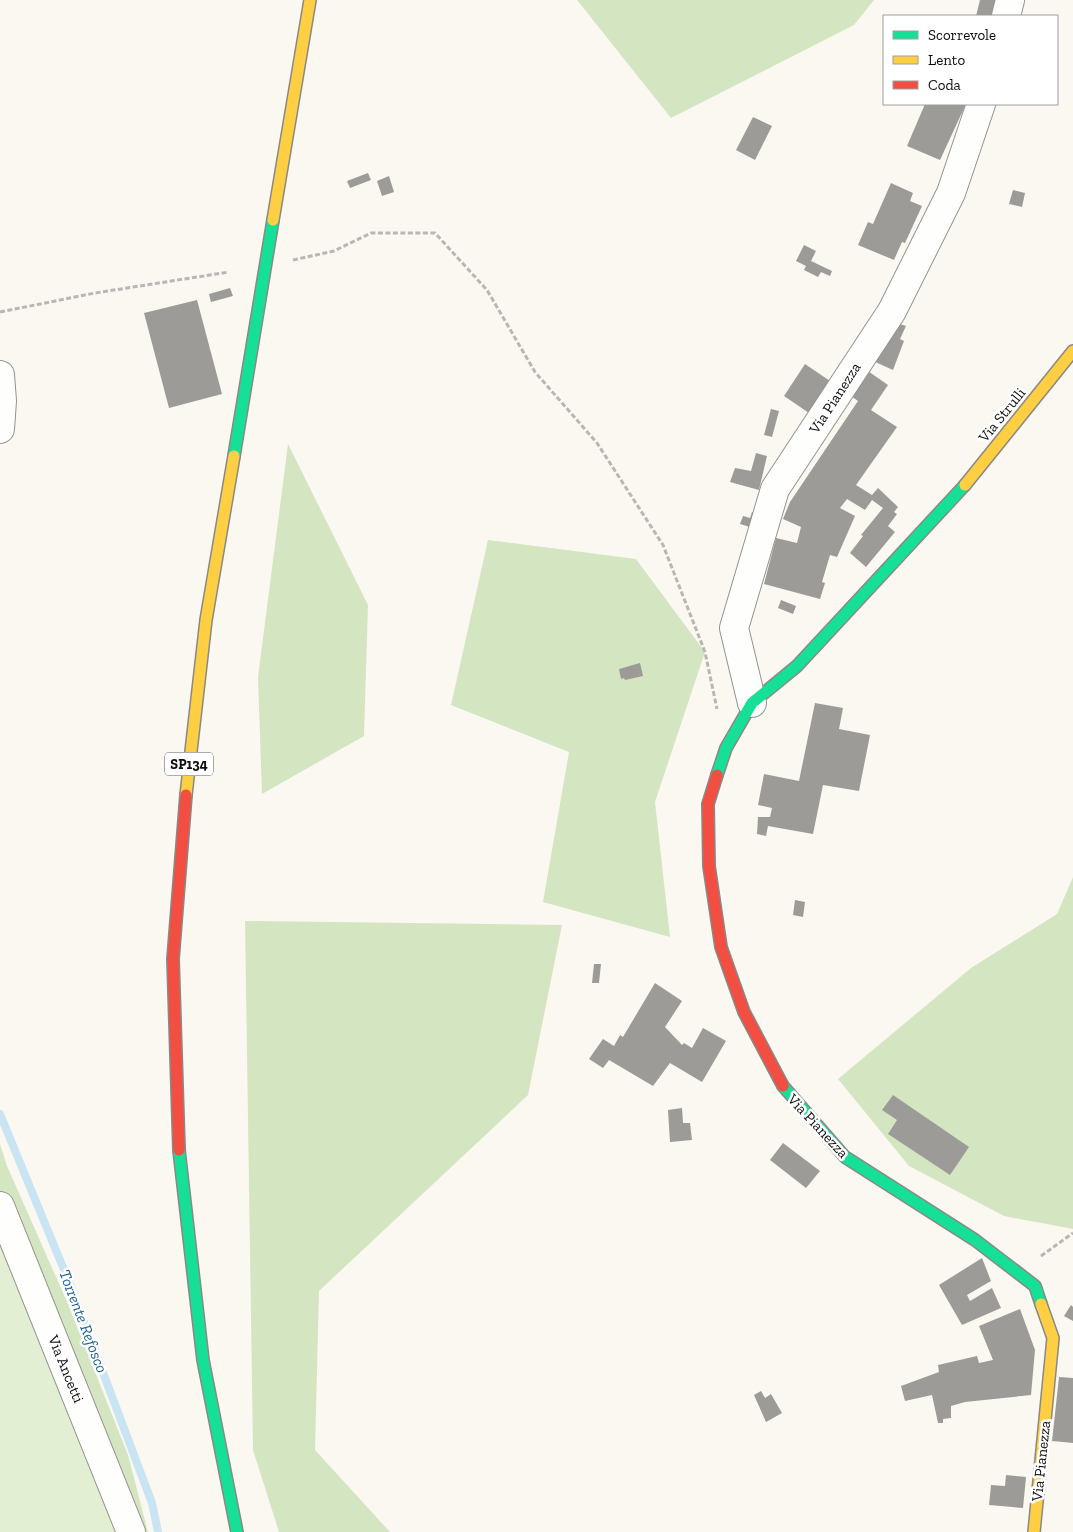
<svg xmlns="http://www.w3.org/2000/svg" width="1073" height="1532" font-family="'Zilla Slab',serif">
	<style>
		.green { fill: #e3efd2 }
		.forest { fill: #d4e6c1 }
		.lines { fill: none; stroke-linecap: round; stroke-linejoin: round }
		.stream { stroke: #c9e4f2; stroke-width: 8 }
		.building { fill: #9d9b97 }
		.street-casing { stroke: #949390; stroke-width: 30 }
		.fast-casing { stroke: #8a8986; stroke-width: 14 }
		.slow-casing { stroke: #8a8986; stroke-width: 14 }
		.jam-casing { stroke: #8a8986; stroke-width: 14 }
		.path { stroke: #b8b7b6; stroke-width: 3; stroke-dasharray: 5 2.5; stroke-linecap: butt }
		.street { stroke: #fefefd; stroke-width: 28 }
		.fast { stroke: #16e098; stroke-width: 11 }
		.slow { stroke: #ffcf43; stroke-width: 11 }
		.jam { stroke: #f24e42; stroke-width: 11 }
		.labels { text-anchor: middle; stroke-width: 5; stroke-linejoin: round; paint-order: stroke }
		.shield { fill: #fff; stroke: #565656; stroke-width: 1 }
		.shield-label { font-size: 14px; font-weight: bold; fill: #0d0d0d }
		.street-label { font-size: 15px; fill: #0d0d0d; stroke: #fff }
		.water-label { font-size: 16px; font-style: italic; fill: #1c6298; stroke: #fff }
	</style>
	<rect width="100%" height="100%" fill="#faf8f1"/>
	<polygon class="green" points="0,1242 130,1532 0,1532"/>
	<g class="forest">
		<polygon points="577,0 874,0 854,25 671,118"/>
		<polygon points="288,444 368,605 364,736 262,794 258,677"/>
		<polygon points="488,540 636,559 705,652 655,802 670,937 543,902 569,752 451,705"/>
		<polygon points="1073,877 1073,1229 1004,1216 909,1166 838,1079 971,968 1057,914"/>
		<polygon points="245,921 562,925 528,1095 319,1291 315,1450 390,1532 279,1532 253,1450"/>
		<polygon points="0,1144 7,1166 68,1304 128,1455 148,1532 130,1532 0,1242"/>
	</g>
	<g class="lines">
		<polyline class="stream" points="0,1114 69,1282 152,1503 158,1532"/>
	</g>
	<g class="building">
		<polygon points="980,0 1001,0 998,16 976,16"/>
		<polygon points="925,104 966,104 940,160 907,146"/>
		<polygon points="753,117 772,126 755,160 736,150"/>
		<polygon points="368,173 371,180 350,188 347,181"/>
		<polygon points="389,176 394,192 382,196 377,181"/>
		<polygon points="891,183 913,193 910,201 922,206 905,243 902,242 894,260 858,245 868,222 873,224"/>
		<polygon points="1013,190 1025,193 1022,207 1009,204"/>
		<polygon points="804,245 816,251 811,261 832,271 830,276 821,272 818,277 804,270 806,266 796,261"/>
		<polygon points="230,288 233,296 211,302 209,294"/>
		<polygon points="197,300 222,394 169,408 144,313"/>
		<polygon points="897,323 906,326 900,339 904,341 893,370 873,361"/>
		<polygon points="805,364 830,381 809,413 784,396"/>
		<polygon points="865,369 888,385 871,410 897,427 856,485 872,495 878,488 898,507 894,512 897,514 888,526 895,532 866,567 850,553 863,536 861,535 883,508 872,500 865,510 847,499 840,508 855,516 837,557 830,555 822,582 825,583 820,599 764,584 776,538 797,543 801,527 783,519 790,502 858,401 848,394"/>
		<polygon points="771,409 779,411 772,437 764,435"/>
		<polygon points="756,453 767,456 759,490 730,482 735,468 751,471"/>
		<polygon points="752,512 758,513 753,528 740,524 743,516 750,518"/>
		<polygon points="781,600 796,606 793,614 778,608"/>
		<polygon points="640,663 643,676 625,680 624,678 621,679 619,669"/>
		<polygon points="815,703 843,708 839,729 870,735 859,791 823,785 813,834 768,826 766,836 757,834 758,817 770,817 772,808 758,805 764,774 799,781"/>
		<polygon points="795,900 805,902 803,917 793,915"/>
		<polygon points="594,964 601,964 599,983 592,983"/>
		<polygon points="655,983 682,1001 665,1027 682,1045 684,1043 692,1048 703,1028 726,1041 702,1082 670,1063 653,1086 609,1060 603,1068 589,1059 603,1039 614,1046 620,1035 623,1037"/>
		<polygon points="893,1095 969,1147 950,1175 888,1134 897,1120 882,1110"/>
		<polygon points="682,1108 683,1123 690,1123 692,1140 670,1142 668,1110"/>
		<polygon points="783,1143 820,1171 806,1188 770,1160"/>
		<polygon points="982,1258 991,1281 967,1295 970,1301 992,1288 1001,1308 962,1325 939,1285"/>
		<polygon points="1071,1305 1073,1307 1073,1321 1064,1316"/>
		<polygon points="1020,1309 1035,1350 1031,1395 965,1402 951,1406 951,1418 943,1419 943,1423 938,1423 932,1395 905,1401 901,1386 939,1372 938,1365 977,1356 979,1363 993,1360 979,1326"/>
		<polygon points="1059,1377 1073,1378 1073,1443 1052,1441"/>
		<polygon points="761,1391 765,1398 771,1394 782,1413 766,1422 754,1395"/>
		<polygon points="1006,1475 1026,1477 1023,1508 989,1505 991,1485 1005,1486"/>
	</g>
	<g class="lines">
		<g class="street-casing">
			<g id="street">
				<polyline points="1006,16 1010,0"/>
				<polyline points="0,375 2,401 0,429"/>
				<polyline points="752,703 734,628 775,489 892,311 951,193 981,104"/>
				<polyline points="0,1206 131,1532"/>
			</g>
		</g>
		<g class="fast-casing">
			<g id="fast">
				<polyline points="234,456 273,220"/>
				<polyline points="717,775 726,748 752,703 797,666 965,485"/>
				<polyline points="783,1086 845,1157 975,1240 1035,1286 1041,1304"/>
				<polyline points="179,1150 203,1360 237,1532"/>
			</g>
		</g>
		<g class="slow-casing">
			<g id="slow">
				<polyline points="273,220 310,0"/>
				<polyline points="965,485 1073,351"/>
				<polyline points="186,795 206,620 234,456"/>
				<polyline points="1034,1532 1053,1338 1041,1304"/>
			</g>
		</g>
		<g class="jam-casing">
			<g id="jam">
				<polyline points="717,775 708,804 709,866 721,947 744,1012 783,1086"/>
				<polyline points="179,1150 173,959 186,795"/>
			</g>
		</g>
		<g class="path">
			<polyline points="293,260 334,251 371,233 435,233 487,290 535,372 597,443 663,545 705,652 717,709"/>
			<polyline points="0,312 95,293 229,272"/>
			<polyline points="1041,1256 1073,1233"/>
		</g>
		<use href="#street" class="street"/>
		<use href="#fast" class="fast"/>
		<use href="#slow" class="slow"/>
		<use href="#jam" class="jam"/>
	</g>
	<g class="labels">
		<rect class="shield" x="165" y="752.5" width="48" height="23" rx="4"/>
		<g class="shield-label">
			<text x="189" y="769">SP134</text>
		</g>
		<g class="street-label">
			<text transform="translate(835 398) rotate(-57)" y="5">Via Pianezza</text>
			<text transform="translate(1002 415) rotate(-51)" y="5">Via Strulli</text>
			<text transform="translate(818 1126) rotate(47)" y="5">Via Pianezza</text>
			<text transform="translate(66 1369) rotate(68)" y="5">Via Ancetti</text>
			<text transform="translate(1041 1461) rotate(-84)" y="5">Via Pianezza</text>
		</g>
		<g class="water-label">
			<text transform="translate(84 1321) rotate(69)" y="6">Torrente Refosco</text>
		</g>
	</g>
	<rect x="883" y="15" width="175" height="90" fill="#ffffff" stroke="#9e9e9e"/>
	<rect x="893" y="31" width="25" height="8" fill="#16e098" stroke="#9e9e9e"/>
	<text x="928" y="40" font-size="15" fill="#0d0d0d">Scorrevole</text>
	<rect x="893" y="56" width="25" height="8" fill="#ffcf43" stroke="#9e9e9e"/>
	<text x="928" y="65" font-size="15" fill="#0d0d0d">Lento</text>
	<rect x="893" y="81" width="25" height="8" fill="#f24e42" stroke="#9e9e9e"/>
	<text x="928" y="90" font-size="15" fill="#0d0d0d">Coda</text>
</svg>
